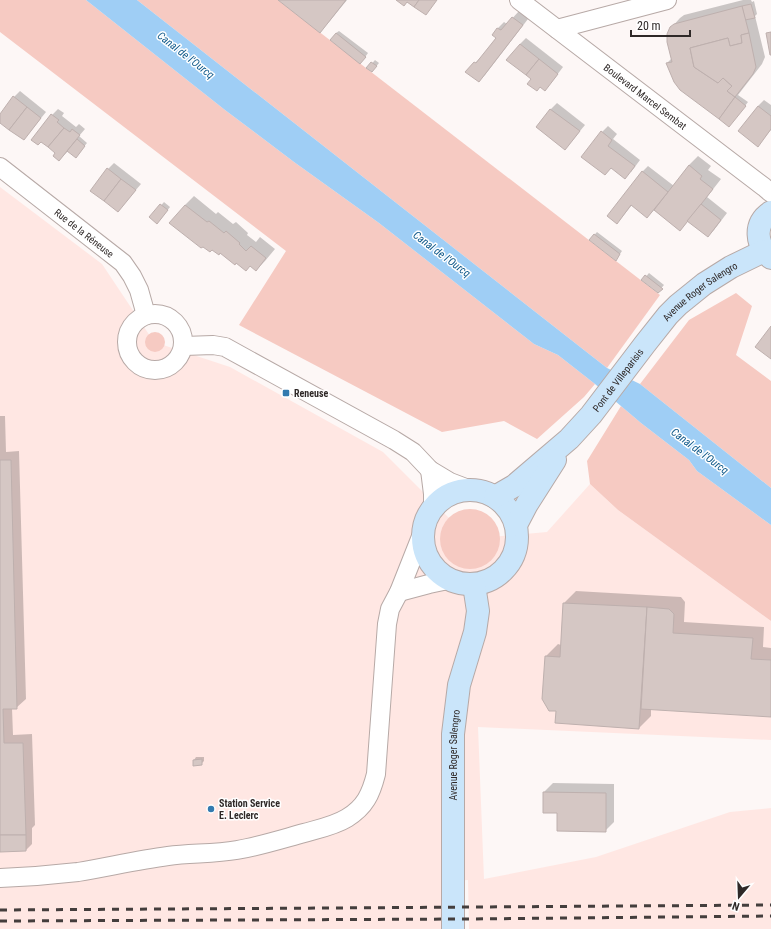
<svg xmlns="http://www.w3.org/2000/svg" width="771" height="929" font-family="'Roboto Condensed',sans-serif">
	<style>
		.built { fill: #ffe7e3 }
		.green { fill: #f6cac2 }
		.water { fill: #9fcef5 }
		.shadow { fill: #0003 }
		.building { fill: #d5c7c4; stroke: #beb0ae }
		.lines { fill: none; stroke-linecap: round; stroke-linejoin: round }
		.street-casing { stroke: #b7a9a6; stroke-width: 20 }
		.secondary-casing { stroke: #b7a9a6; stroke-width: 24 }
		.street { stroke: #fff; stroke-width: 18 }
		.secondary { stroke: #cae5fa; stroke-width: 22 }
		.rail { stroke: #443e3d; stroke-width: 3; stroke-dasharray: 7 7; stroke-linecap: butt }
		.poi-dot { fill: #337aaf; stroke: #fff; stroke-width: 1.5 }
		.labels { text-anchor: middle; stroke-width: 3; stroke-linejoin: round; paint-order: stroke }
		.street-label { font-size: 10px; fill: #2f2928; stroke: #fff }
		.poi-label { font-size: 10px; font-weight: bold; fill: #2f2928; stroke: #fff; text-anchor: start }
		.water-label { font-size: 11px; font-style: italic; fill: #105a8b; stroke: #fff }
	</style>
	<rect width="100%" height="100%" fill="#fdf7f6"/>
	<polygon class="built" points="0,187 102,264 154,342 230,367 383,452 470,539 547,532 590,484 618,510 771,621 771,740 478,727 484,879 596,857 730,812 771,808 771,929 469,929 468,880 442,882 442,929 0,929"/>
	<g class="green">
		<polygon points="0,0 86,0 225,110 294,162 379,223 534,344 558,355 595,384 584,397 537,439 504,421 442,432 239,325 286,251 0,32"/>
		<polygon points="137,0 278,0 660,295 607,368"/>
		<polygon points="736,293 752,306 736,355 771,381 771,488 640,384 689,320"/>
		<circle cx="155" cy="342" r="10"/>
		<polygon points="621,406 641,423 689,460 697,471 771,525 771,621 618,510 590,484 587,461"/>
		<circle cx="470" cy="539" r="30"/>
	</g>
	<polygon class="water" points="86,0 137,0 607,368 640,384 771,488 771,525 697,471 689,460 641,423 595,384 558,355 534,344 379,223 294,162 225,110"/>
	<g class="shadow">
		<polygon points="280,0 347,0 329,22 320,31"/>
		<polygon points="743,0 751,0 752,2 754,1 757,14 755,16 765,57 762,64 738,95 748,102 732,123 667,63 672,58 671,28 680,18 684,15"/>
		<polygon points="519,11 528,19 485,75 479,81 475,63 481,57 482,57 497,37 493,34 498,28 504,22 507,24"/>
		<polygon points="339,31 368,53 363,60 336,33"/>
		<polygon points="526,38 563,67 551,83 520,44"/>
		<polygon points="375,60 379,63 375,68 368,68"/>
		<polygon points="20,91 46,112 29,133 23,139 0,121 0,115 14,97"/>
		<polygon points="764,100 771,105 771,130 758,145 739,131 758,106"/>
		<polygon points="557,103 585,125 571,142 565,148 538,127 551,109"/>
		<polygon points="58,109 64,113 62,116 76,127 79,124 85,129 79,136 87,143 78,154 68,151 59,160 56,152 41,141 33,139 52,115"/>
		<polygon points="608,126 617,134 613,139 640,160 631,172 611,167 602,132"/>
		<polygon points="698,156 711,166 708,170 721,179 707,197 727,213 714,230 708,236 688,221 680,230 654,210 647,217 632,205 623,216 617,222 642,172 648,166 674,186 689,165"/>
		<polygon points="114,163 141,184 118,211 108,169"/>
		<polygon points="194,196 216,214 218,212 233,224 236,222 248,233 247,235 256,242 260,237 275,249 265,261 256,270 250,265 221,252 219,254 185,205"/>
		<polygon points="164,202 170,207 160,220 151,217"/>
		<polygon points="597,232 622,251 618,257 590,240"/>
		<polygon points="649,273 664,285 658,292 643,280"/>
		<polygon points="0,416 5,416 6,452 19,451 26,699 16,708 12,708 13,735 32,734 35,825 32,828 32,844 26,850 0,851"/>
		<polygon points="576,591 681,597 685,602 684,622 764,627 763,647 771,648 771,716 651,708 651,716 639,728 557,710 546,656 558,644 561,645 564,603"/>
		<polygon points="196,757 204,757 204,761 201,764 194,760"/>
		<polygon points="553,783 614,784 614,822 605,831 558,812 544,792"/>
	</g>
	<g class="building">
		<polygon points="278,0 346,0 320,33"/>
		<polygon points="396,0 419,0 414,7 407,2 404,6"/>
		<polygon points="419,0 437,0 426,15 414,7"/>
		<polygon points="751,4 755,18 745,20 742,6"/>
		<polygon points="742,6 749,33 741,35 742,43 730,46 728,38 690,48 694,67 718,83 723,78 732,86 727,91 735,97 719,119 680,90 674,82 666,63 672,62 667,42 667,34 670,27 674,24"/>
		<polygon points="512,17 523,25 479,82 465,72 474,62 476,63 496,38 492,35 497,28 501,30"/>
		<polygon points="771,32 771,55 770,55 766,33"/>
		<polygon points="336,33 366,57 360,64 330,40"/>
		<polygon points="749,33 756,67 753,74 735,97 727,91 732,86 723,78 718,83 694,67 690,48 728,38 730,46 742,43 741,35"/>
		<polygon points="520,44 539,59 526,75 506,60"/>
		<polygon points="539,59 558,74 545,91 540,87 537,91 527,84 531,79 526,75"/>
		<polygon points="371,62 377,66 372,72 366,68"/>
		<polygon points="13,96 27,107 9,130 0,123 0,114"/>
		<polygon points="735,97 746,106 729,127 719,119"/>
		<polygon points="758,106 771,116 771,129 758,147 738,131"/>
		<polygon points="27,107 41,118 24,140 9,130"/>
		<polygon points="550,109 580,131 565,150 536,127"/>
		<polygon points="51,114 59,120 57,122 64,128 48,147 41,142 38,145 31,140"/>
		<polygon points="64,128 70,132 72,129 80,135 59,161 53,156 55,153 48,147"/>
		<polygon points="601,131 612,140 608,146 635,166 625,179 611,168 605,175 581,157"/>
		<polygon points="77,139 85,146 76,158 67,151"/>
		<polygon points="689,165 702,176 700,179 713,189 680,231 654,210"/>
		<polygon points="107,168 121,179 104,201 90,191"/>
		<polygon points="642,171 668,192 647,218 631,205 617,224 607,216"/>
		<polygon points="121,179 136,190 118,212 104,201"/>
		<polygon points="160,204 168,210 157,224 149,217"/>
		<polygon points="701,204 721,220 708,237 687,221"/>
		<polygon points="185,205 207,222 209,221 224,233 226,231 240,243 239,244 246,251 251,246 266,258 256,271 250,266 246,271 236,263 235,265 220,253 219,255 212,250 210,252 203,247 201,248 169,223"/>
		<polygon points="594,234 620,254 616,261 589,240"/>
		<polygon points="645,275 663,289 658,293 641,280"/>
		<polygon points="771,326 771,359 755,347"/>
		<polygon points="0,460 11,460 17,709 3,709 4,743 23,743 26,835 0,835"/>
		<polygon points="563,603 647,607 639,729 555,723 556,711 549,711 542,699 545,656 560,657"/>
		<polygon points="647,607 669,609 674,614 673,633 753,638 751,659 771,660 771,717 641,709"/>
		<polygon points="202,759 202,765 193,766 193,760"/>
		<polygon points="543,792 606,793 606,832 557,831 557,813 543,813"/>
		<polygon points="0,835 26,835 26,851 0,852"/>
	</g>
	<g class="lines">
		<g class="street-casing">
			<g id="street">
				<path id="s1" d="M519,0L764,187L771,193"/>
				<polyline points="557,29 667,0"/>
				<path id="s2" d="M0,167L123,263L132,276L139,290L146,315"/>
				<circle cx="155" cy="342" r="28"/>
				<polyline points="184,346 213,345 225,347 394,440 413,452 430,470 450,482 471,490"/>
				<polyline points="430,470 433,494 433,506"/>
				<polyline points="399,592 429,584 448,580"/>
				<path d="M0,878C26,877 52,875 78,872C108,867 138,860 168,856C191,853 214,854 237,850C260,846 282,839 304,833C318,829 334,826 347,818C365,807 371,794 376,774L387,624L390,609L399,592L422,534"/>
			</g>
		</g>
		<g class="secondary-casing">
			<g id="secondary">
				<path d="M771,212C753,224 756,245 771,258"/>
				<circle cx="470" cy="537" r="47"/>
				<path id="s3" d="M495,497L514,486L569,439L591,415L645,344L668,315L678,305L704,284L731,267L764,251"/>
				<polyline points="516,525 527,504 555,460"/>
				<path id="s4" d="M453,929V734L459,685L475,632L478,611L474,585"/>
			</g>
		</g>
		<use href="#street" class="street"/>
		<use href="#secondary" class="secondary"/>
		<g class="rail">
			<polyline points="0,910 330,908 771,905"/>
			<polyline points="0,921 469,919 771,916"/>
		</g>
	</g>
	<g class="poi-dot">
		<rect x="282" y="389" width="8" height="8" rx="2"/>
		<circle cx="211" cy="809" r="4"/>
	</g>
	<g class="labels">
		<g class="street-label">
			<text dy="4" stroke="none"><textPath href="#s1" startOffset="159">Boulevard Marcel Sembat</textPath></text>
			<text dy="4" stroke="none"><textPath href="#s2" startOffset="107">Rue de la Réneuse</textPath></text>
			<text dy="4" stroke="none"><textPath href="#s3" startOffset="293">Avenue Roger Salengro</textPath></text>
			<text dy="4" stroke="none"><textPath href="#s3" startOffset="171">Pont de Villeparisis</textPath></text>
			<text dy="4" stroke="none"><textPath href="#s4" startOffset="174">Avenue Roger Salengro</textPath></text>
		</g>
		<g class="poi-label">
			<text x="294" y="397">Reneuse</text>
			<text x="219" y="807">Station Service<tspan x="219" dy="12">E. Leclerc</tspan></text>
		</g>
		<g class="water-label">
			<text transform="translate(186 55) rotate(38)" y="4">Canal de l'Ourcq</text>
			<text transform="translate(442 254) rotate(37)" y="4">Canal de l'Ourcq</text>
			<text transform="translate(700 451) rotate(37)" y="4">Canal de l'Ourcq</text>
		</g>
	</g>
	<g transform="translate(739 897) rotate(199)" stroke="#ffffff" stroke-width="3" paint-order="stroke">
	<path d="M0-3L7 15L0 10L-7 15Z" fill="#2f2928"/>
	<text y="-6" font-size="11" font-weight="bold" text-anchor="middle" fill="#2f2928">N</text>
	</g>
	<path d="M631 30v6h59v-6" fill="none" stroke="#2f2928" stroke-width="2"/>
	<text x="637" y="30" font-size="12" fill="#2f2928" stroke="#ffffff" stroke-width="3" paint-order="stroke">20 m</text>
</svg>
